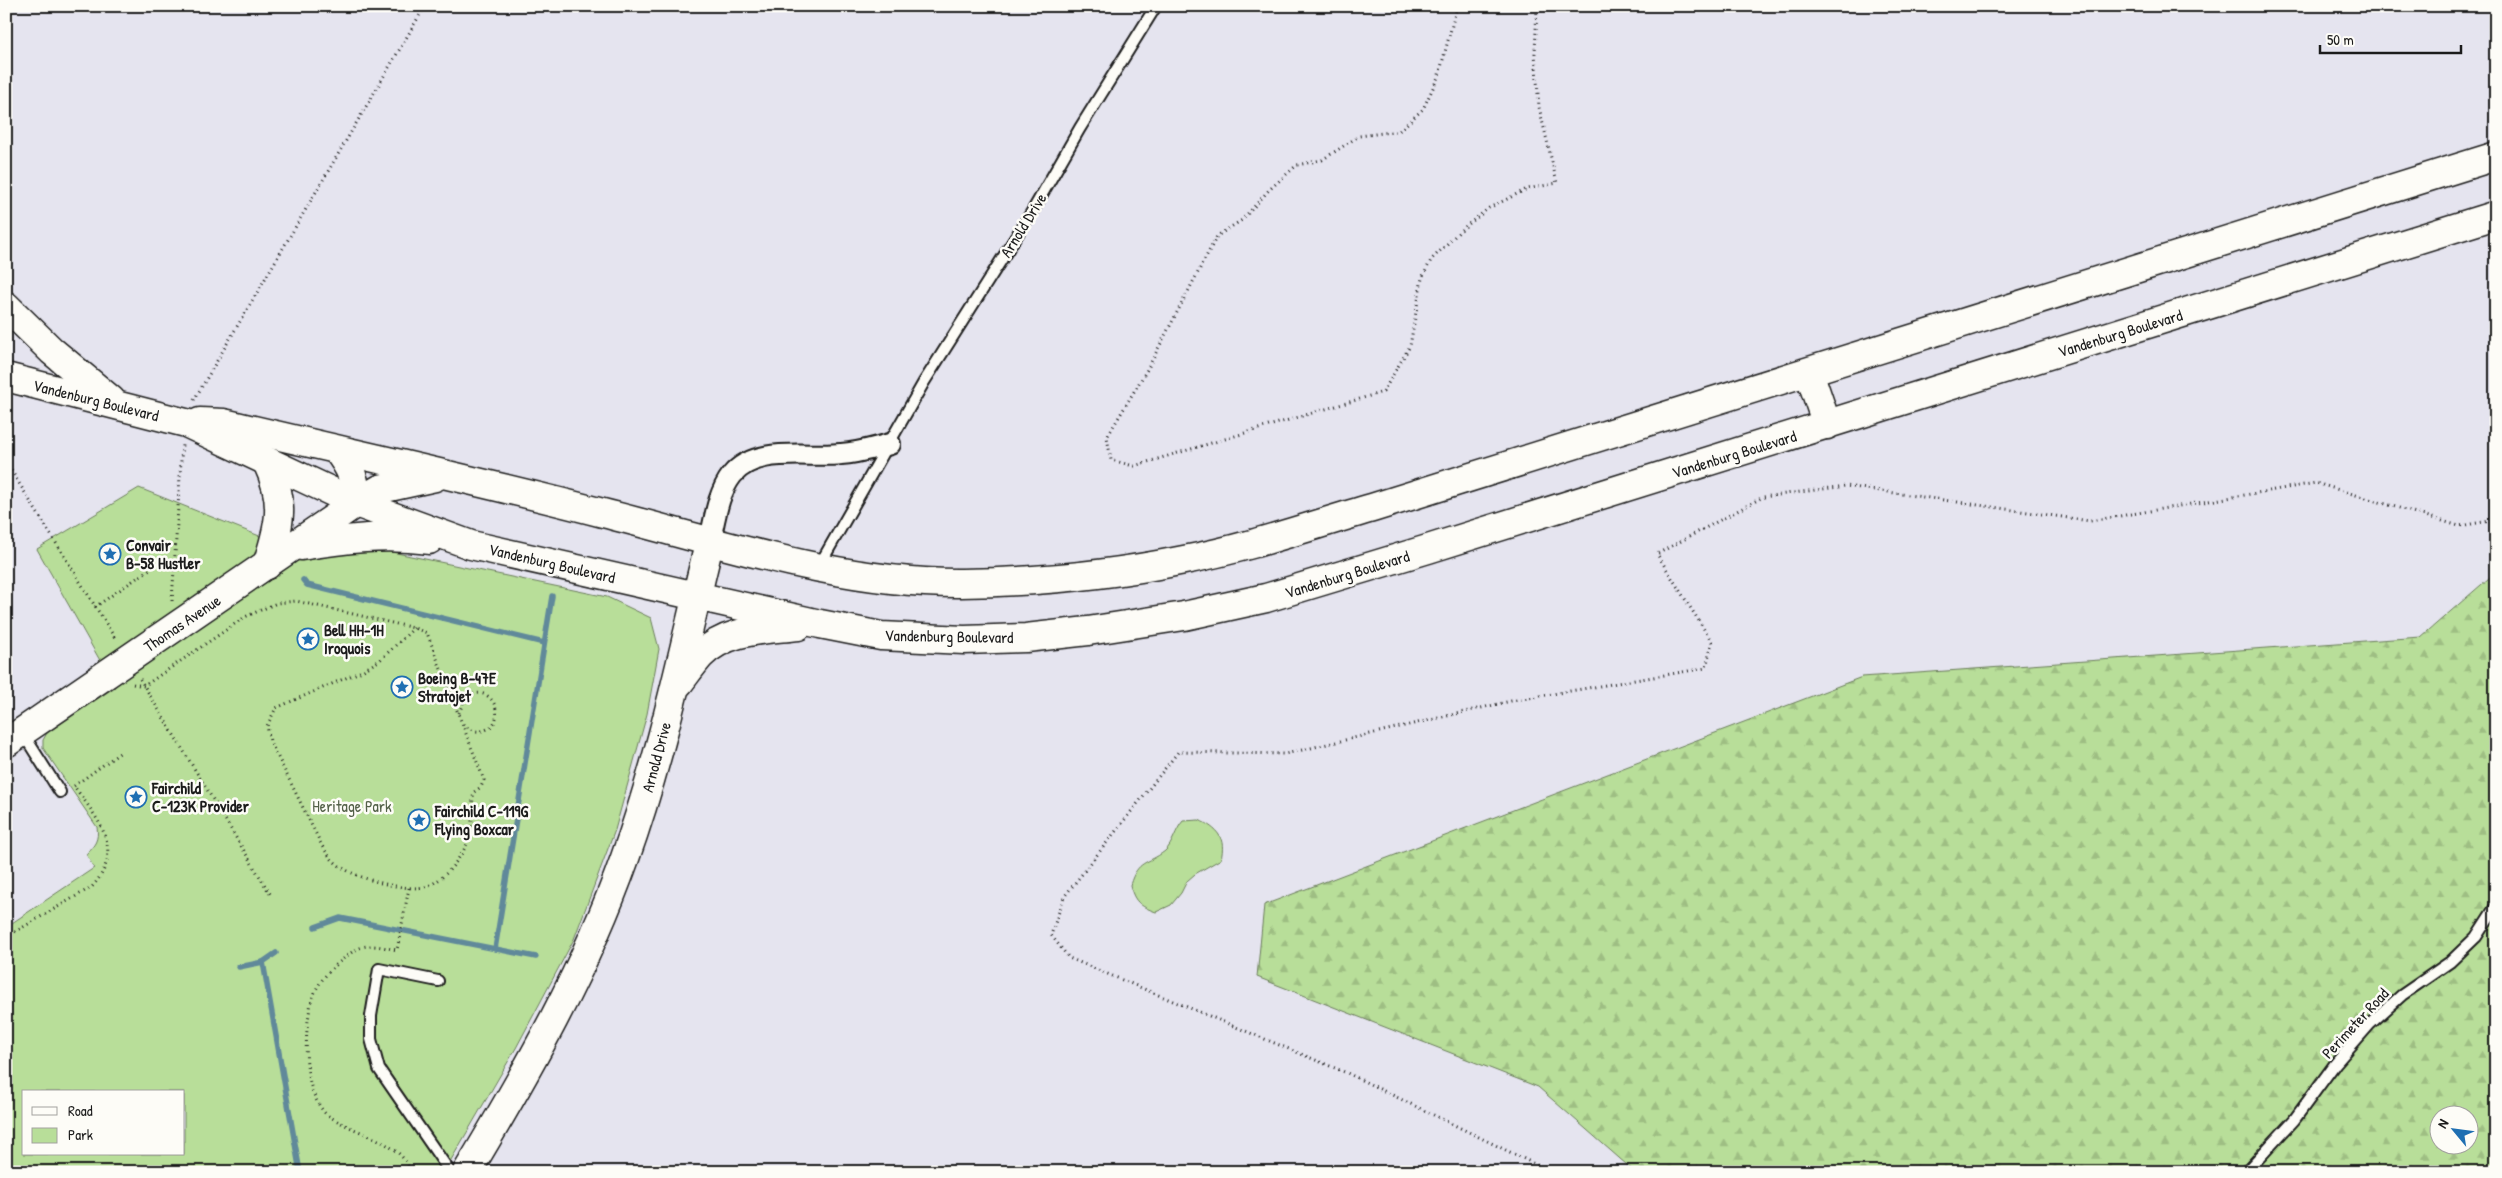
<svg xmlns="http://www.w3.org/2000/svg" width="2502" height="1178" font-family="'Patrick Hand',sans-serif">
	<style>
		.forest { fill: url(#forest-firs); stroke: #6a7d5a; fill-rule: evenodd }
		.park { fill: #b8de99; stroke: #6a7d5a; fill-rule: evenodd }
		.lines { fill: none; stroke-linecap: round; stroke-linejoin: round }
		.stream { stroke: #60899a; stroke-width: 5.5 }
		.lane-casing { stroke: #1c1c1c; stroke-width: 14 }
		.street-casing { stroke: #1c1c1c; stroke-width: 24 }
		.secondary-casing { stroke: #1c1c1c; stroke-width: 31 }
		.path { stroke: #1c1c1c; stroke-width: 3; stroke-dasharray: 1 4; stroke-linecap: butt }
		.lane { stroke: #fdfcf7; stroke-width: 10 }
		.street { stroke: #fdfcf7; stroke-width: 20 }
		.secondary { stroke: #fdfcf7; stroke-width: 28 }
		.labels { text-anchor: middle; stroke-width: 5; stroke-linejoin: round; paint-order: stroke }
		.street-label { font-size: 16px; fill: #1c1c1c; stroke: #fdfcf7 }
		.poi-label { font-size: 16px; font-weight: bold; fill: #1c1c1c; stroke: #fdfcf7; text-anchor: start }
		.park-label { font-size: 16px; fill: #536048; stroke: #fdfcf7 }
	</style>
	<defs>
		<pattern id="forest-firs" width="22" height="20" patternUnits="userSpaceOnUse" patternTransform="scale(1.25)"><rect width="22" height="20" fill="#b8de99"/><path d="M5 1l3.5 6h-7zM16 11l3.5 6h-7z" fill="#9ebe83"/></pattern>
	</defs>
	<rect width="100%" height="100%" fill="#e5e4ef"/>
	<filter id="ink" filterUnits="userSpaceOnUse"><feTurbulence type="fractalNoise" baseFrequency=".02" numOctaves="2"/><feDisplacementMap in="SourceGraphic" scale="10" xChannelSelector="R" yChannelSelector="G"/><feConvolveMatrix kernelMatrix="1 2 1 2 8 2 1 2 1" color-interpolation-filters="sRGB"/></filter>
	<g filter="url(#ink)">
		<path class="forest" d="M2496,572V1172H1635L1538,1087L1257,977L1264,905L1862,677L2421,637ZM2440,1116H2470V1146H2440Z"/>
		<g class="park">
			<path d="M139,488L262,537L382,550L607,597L651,618L659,649L647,714L615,830L574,939L516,1048L444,1172H6V927L94,868L86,854C95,845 99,840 97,827L43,748V740L47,733L115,687L37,549ZM24,1092H184V1154H24Z"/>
			<path d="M1199,820C1218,829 1226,838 1221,859L1195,874L1187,881L1181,893L1171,905L1156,912C1139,906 1134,901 1130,885C1138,859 1147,865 1165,851C1173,844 1175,830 1183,821Z"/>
		</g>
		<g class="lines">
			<g class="stream">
				<polyline points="303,580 307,585 544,643"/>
				<polyline points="315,927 340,918 536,957"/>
				<polyline points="495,949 552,596"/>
				<polyline points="263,962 300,1172"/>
				<polyline points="239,967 263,962 276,953"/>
			</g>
			<g class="lane-casing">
				<g id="lane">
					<polyline points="819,566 924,382 1033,210 1080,128 1156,6"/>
					<polyline points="22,732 60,792"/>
					<polyline points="438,981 379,969 371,1016 371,1039 379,1069 450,1172"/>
					<polyline points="2246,1172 2294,1120 2335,1064 2370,1024 2402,995 2450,962 2476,937 2496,906"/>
				</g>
			</g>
			<g class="street-casing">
				<path id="street" d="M710,540C715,518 718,493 732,475C756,445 808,458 841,454C858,453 874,448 890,444"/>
			</g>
			<g class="secondary-casing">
				<g id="secondary">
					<polyline points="6,306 52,351 111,400"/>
					<polyline points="1809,372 1827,425"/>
					<polyline points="6,377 186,423 356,503 471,545 820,624 881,636 964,640 1026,638 1088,631 1184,616 1266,598 1428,549 2496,215"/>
					<path d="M200,422L224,423C350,453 477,480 603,513C718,542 841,584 961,583C1036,582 1111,575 1184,560C1248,548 1310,526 1372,508L2496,156"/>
					<path d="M337,450C350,467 357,481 356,503"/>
					<path d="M267,462C286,502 280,525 267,565"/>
					<path d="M301,546C344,539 386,534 429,540"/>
					<path d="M679,683C686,674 693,664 700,656C726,629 764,630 798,626"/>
					<polyline points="6,743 356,503 380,489 435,477"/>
					<path d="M467,1172C527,1072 586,968 625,858C662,755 684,646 710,540"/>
				</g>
			</g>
			<g class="path">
				<polyline points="1457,6 1439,75 1423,109 1399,131 1359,136 1322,160 1297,165 1269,190 1242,220 1217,236 1148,368 1107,437 1111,460 1134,466 1383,392 1410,346 1422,278 1431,260 1461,230 1489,208 1527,189 1557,183 1539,107 1535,53 1537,6"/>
				<polyline points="194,400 425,6"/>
				<polyline points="6,462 116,640"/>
				<polyline points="172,601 182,445"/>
				<polyline points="95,607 150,569"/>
				<polyline points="140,679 272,897"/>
				<path d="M133,684L144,686L245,617L277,603L296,601L414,628L427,633L484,780L481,787L474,792C470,810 475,827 467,844C459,860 445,879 428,886C409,893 359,879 343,868C334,863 328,855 322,846L270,741L267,726L276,708L362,671L380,660L414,628"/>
				<path d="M459,713L465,698C493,678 511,726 481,731C474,732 468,729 464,724"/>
				<polyline points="74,786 121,752"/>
				<path d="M409,888L397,950C364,943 361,943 335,966C313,986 310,1001 307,1030C305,1057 306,1091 325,1113C329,1117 336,1120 341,1123C364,1135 404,1145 410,1172"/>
				<path d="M6,937L92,887C126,849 98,820 74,786"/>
				<polyline points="6,947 9,951"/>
				<polyline points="1551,1172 1347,1073 1069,958 1051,935 1064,897 1178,752 1285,754 1511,701 1706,668 1712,642 1657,554 1763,497 1846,486 2090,521 2316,483 2459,526 2496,520"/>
			</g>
			<use href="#lane" class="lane"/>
			<use href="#street" class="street"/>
			<use href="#secondary" class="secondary"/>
		</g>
	</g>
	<defs>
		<g id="sight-ring" transform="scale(1.125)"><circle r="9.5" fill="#fdfcf7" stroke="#1f6fb2" stroke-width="1.5"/><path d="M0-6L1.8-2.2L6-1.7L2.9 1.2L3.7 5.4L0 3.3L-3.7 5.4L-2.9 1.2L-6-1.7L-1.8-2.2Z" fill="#1f6fb2"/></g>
	</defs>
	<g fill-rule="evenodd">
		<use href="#sight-ring" x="110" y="554"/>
		<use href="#sight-ring" x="308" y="639"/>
		<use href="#sight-ring" x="402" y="687"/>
		<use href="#sight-ring" x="136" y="797"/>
		<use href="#sight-ring" x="419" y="820"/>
	</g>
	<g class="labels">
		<g class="street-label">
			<text transform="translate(1023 225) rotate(-58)" y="6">Arnold Drive</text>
			<text transform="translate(2120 333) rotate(-17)" y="6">Vandenburg Boulevard</text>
			<text transform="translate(96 400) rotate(14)" y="6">Vandenburg Boulevard</text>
			<text transform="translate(1734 454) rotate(-17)" y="6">Vandenburg Boulevard</text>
			<text transform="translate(552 563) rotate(13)" y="6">Vandenburg Boulevard</text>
			<text transform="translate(1347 574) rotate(-17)" y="6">Vandenburg Boulevard</text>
			<text transform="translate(182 623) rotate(-34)" y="6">Thomas Avenue</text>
			<text transform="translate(949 636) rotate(1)" y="6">Vandenburg Boulevard</text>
			<text transform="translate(656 757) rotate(-75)" y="6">Arnold Drive</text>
			<text transform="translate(2355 1023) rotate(-47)" y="6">Perimeter Road</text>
		</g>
		<g class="poi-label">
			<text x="126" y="551">Convair<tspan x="126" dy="18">B-58 Hustler</tspan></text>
			<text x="324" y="636">Bell HH-1H<tspan x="324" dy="18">Iroquois</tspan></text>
			<text x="418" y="684">Boeing B-47E<tspan x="418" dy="18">Stratojet</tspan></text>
			<text x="152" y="794">Fairchild<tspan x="152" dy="18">C-123K Provider</tspan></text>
			<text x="435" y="817">Fairchild C-119G<tspan x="435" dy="18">Flying Boxcar</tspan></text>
		</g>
		<g class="park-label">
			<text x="352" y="812">Heritage Park</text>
		</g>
	</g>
	<rect width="2502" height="1178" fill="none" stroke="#fdfcf7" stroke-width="25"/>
	<rect x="12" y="12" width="2477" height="1153" fill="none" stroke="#1c1c1c" stroke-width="2" filter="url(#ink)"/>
	<rect x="22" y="1090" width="162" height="65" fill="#fdfcf7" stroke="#a3a29f"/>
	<rect x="32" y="1107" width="25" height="8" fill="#fdfcf7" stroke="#a3a29f"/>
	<text x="68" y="1116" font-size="15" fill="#1c1c1c">Road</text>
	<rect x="32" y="1128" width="25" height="15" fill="#b8de99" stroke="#a3a29f"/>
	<text x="68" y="1140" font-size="15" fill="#1c1c1c">Park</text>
	<g transform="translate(2454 1130) rotate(299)"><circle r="24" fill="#fdfcf7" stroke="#a3a29f"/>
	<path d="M0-4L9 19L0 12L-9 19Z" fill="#1f6fb2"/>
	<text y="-8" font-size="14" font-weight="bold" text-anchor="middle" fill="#1c1c1c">N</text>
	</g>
	<path d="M2320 45v8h141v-8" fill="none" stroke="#1c1c1c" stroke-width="2.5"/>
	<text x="2327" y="45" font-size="15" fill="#1c1c1c" stroke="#fdfcf7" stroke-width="4" paint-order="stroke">50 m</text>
</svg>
